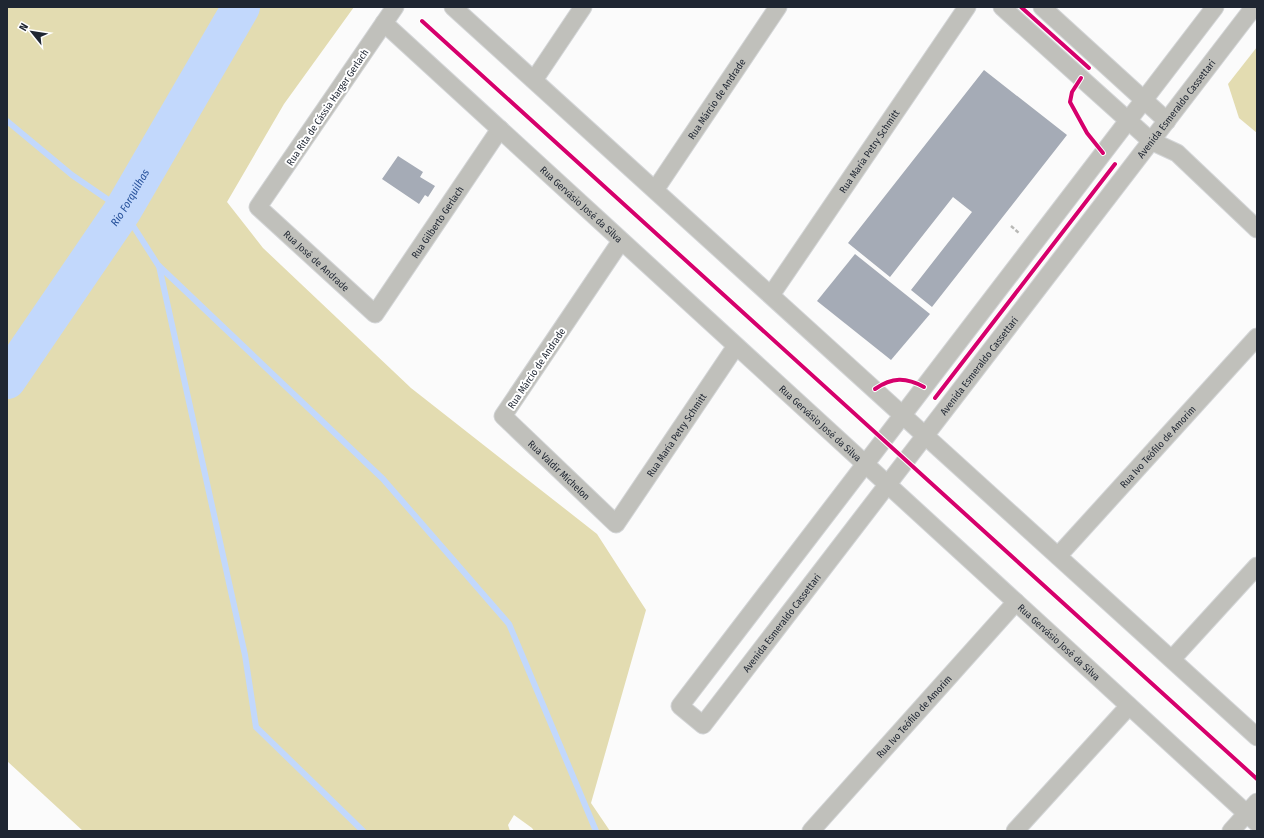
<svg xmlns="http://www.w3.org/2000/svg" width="1264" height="838" font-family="'Fira Sans Condensed',sans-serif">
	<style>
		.forest { fill: #e3dcb1 }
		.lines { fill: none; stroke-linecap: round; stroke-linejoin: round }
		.stream { stroke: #c2d8fc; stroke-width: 6 }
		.river { stroke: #c2d8fc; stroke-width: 38 }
		.building { fill: #a5abb6 }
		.street-casing { stroke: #d3d5d7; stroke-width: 19 }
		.path { stroke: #b9b9b6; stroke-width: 2.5; stroke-dasharray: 4 2; stroke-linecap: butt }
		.street { stroke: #c0c0bb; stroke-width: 17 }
		.cycleway-casing { stroke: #fff; stroke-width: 6 }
		.cycleway { stroke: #d6006c; stroke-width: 4 }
		.labels { text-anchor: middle; stroke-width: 4; stroke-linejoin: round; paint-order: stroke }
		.street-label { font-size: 10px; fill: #1f2632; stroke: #fff }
		.water-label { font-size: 11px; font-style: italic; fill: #26519b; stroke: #fff }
	</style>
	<rect width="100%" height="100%" fill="#fbfbfb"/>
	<g class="forest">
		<polygon points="7,7 354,7 284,104 227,202 263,248 411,388 597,534 646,610 591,803 610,831 534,831 532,828 514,815 508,825 510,831 83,831 7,761"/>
		<polygon points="1257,47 1257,133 1239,118 1228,84"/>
	</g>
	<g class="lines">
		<g class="stream">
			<polyline points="7,121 72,175 123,210 158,265 383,479 509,624 596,831"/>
			<polyline points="159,266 245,655 256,727 363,831"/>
		</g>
		<path class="river" id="s1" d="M7,380L123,210L241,7"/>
	</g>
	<g class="building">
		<polygon points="984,70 1067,135 932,307 911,290 972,212 953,197 890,277 848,243"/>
		<polygon points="398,156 423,172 420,177 435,186 428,197 425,195 419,204 382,179"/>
		<polygon points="855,254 930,314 891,360 817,301"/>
	</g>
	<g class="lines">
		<g class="street-casing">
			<g id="street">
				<path id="s2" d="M395,7L258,207L375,314L500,129"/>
				<polyline points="453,7 1257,737"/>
				<polyline points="1002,7 1151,141 1177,153 1257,229"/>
				<polyline points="1042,7 1167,121"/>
				<path id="s3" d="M1215,7L680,706L703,725L1254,7"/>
				<path id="s4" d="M384,23L1257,823"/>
				<polyline points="534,80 583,7"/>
				<path id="s5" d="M655,190L778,7"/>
				<path id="s6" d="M621,241L503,416L616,524L736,346"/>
				<path id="s7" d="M771,295L967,7"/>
				<path id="s8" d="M1058,556L1257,337"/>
				<polyline points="1172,659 1257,566"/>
				<path id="s9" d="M811,831L1016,602"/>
				<polyline points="1015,831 1129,706"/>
				<polyline points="1231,831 1257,802"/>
			</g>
		</g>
		<g class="path">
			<polyline points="422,21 870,428"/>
			<polyline points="1011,226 1019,233"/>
			<polyline points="920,473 1257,779"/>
		</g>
		<use href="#street" class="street"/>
		<g class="cycleway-casing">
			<g id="cycleway">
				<polyline points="1021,7 1089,68"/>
				<polyline points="422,21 1257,779"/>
				<polyline points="1081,78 1072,92 1070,102 1087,133 1103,153"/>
				<path d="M875,389C892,377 906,377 924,387"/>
				<polyline points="935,398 1115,164"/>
			</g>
		</g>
		<use href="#cycleway" class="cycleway"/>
	</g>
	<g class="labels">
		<g class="street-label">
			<text dy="4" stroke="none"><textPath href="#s5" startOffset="110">Rua Márcio de Andrade</textPath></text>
			<text transform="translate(327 107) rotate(-56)" y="4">Rua Rita de Cássia Harger Gerlach</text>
			<text dy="4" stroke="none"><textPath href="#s3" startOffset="1687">Avenida Esmeraldo Cassettari</textPath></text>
			<text dy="4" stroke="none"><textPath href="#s7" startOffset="174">Rua Maria Petry Schmitt</textPath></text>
			<text dy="4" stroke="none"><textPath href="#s4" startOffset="268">Rua Gervásio José da Silva</textPath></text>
			<text dy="4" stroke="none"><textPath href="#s2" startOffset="512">Rua Gilberto Gerlach</textPath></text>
			<text dy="4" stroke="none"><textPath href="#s2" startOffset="322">Rua José de Andrade</textPath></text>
			<text dy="4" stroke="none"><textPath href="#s3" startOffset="1363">Avenida Esmeraldo Cassettari</textPath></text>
			<text transform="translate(536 368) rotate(-56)" y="4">Rua Márcio de Andrade</text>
			<text dy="4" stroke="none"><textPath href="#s4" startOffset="592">Rua Gervásio José da Silva</textPath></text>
			<text dy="4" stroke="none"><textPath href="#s6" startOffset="475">Rua Maria Petry Schmitt</textPath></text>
			<text dy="4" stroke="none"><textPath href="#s8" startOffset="148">Rua Ivo Teófilo de Amorim</textPath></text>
			<text dy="4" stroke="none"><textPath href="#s6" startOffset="289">Rua Valdir Michelon</textPath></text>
			<text dy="4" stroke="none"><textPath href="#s3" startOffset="1039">Avenida Esmeraldo Cassettari</textPath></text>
			<text dy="4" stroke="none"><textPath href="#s4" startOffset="916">Rua Gervásio José da Silva</textPath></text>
			<text dy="4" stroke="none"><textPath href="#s9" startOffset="154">Rua Ivo Teófilo de Amorim</textPath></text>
		</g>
		<g class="water-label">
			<text dy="4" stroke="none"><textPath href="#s1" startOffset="220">Rio Forquilhas</textPath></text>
		</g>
	</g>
	<rect width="1264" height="838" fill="none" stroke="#1f2632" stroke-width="16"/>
	<g transform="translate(32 32) rotate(300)" stroke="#ffffff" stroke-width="3" paint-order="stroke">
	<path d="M0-3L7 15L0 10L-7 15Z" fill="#1f2632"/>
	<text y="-6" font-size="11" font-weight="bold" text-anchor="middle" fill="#1f2632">N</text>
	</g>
</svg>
